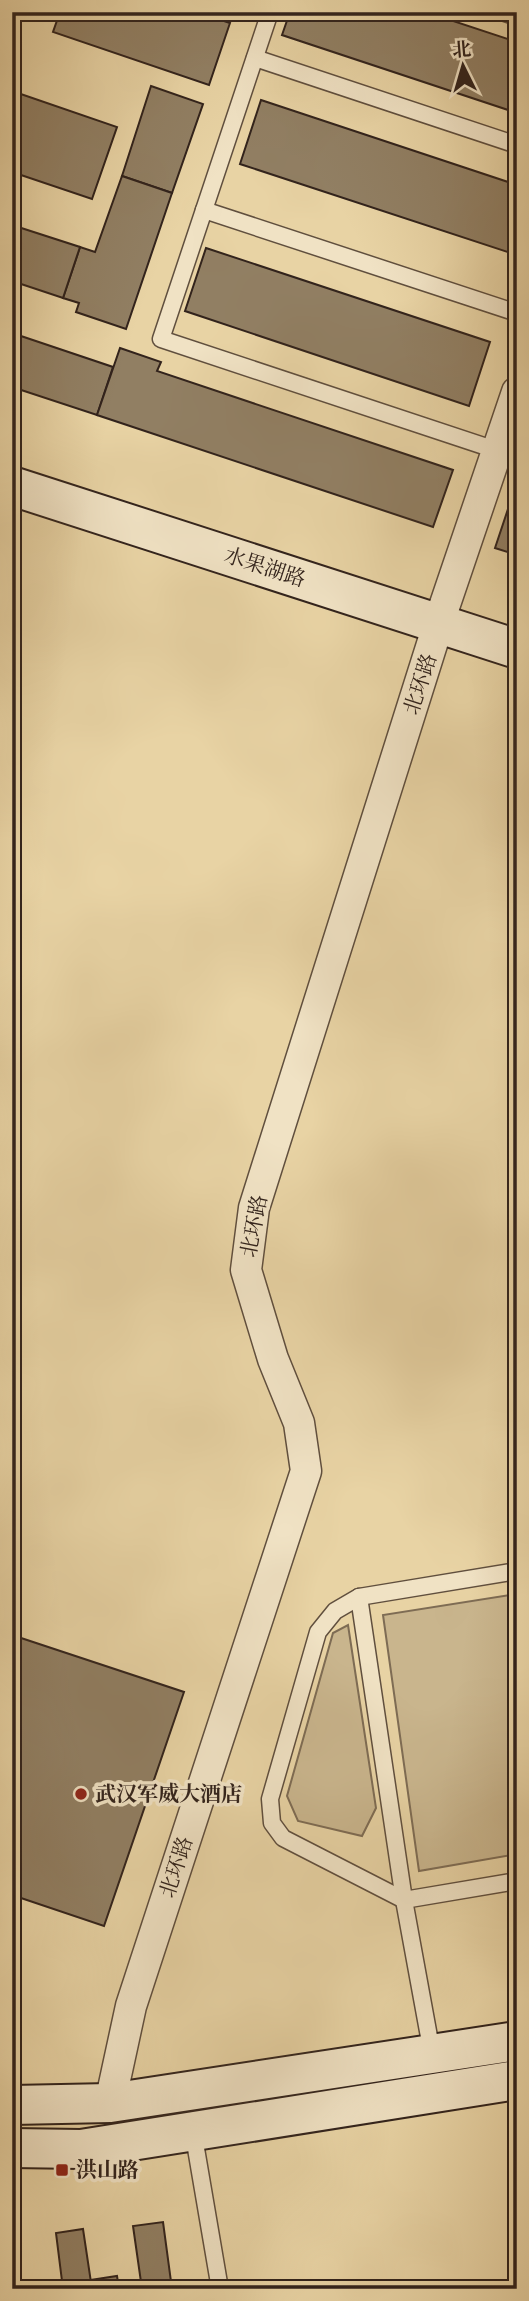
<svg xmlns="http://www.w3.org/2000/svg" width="529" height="2301" font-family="'IM FELL English','Noto Serif SC',serif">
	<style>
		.green { fill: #c9b58d; stroke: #7e6c54; stroke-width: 2 }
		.building { fill: #917f63; stroke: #32231c; stroke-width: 2 }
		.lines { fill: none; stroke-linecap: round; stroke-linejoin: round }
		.lane-casing { stroke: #604f3e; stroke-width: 19 }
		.street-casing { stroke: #604f3e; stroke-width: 33 }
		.secondary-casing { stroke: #32231c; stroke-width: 42 }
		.lane { stroke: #f0e2c4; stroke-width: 16 }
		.street { stroke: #f0e2c4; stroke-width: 30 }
		.secondary { stroke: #f0e2c4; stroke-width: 38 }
		.poi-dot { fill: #8f2418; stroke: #f0e2c4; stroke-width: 2.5 }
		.labels { text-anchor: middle; stroke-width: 7; stroke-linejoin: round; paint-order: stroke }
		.street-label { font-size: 21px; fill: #32231c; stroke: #f0e2c4 }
		.poi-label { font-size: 21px; font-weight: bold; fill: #32231c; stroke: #f0e2c4; text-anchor: start }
	</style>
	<rect width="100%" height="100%" fill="#e8d3a4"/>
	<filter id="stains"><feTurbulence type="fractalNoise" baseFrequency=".00286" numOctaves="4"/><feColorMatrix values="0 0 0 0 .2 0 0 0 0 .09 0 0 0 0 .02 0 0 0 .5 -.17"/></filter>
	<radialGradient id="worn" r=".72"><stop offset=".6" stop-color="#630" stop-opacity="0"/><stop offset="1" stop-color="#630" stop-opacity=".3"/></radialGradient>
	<g class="green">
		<polygon points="517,1594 517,1854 419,1871 383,1615"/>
		<polygon points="348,1625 376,1808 362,1836 298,1821 287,1796 333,1633"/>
	</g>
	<g class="building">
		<polygon points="60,12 197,12 230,23 209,85 53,32"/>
		<polygon points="290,12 426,12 517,42 517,113 282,35"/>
		<polygon points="151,86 203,104 172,193 122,176"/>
		<polygon points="12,91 117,127 92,199 12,172"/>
		<polygon points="261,100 517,185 517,255 240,164"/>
		<polygon points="122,176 172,193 126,329 76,312 79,303 63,298 80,247 95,252"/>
		<polygon points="12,225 80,247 63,298 12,281"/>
		<polygon points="206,248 490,342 469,406 185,311"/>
		<polygon points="12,333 113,367 97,415 12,387"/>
		<polygon points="120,348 161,362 157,371 453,470 433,527 97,415"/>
		<polygon points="517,482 517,555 495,548"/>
		<polygon points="12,1635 184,1692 104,1926 12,1895"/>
		<polygon points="163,2222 172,2289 142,2289 133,2226"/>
		<polygon points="83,2229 92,2289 63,2289 56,2233"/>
		<polygon points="117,2276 119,2289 92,2289 90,2280"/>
	</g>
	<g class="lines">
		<g class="lane-casing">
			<g id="lane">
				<polyline points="270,12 161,339 517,457"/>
				<polyline points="502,12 517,17"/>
				<polyline points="255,58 517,145"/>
				<polyline points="204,210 517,313"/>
				<polyline points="517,1571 359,1597 335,1611 318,1632 270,1799 272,1823 283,1838 404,1900 517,1881"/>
				<polyline points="359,1597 404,1900 432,2053"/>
				<polyline points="193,2131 220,2289"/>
			</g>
		</g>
		<g class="street-casing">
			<polyline id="street" points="110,2103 131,2006 306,1471 299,1423 273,1359 246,1270 254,1208 439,622 517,392"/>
		</g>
		<g class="secondary-casing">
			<g id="secondary">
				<polyline points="12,486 517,649"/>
				<polyline points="12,2105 110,2103 517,2041"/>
				<polyline points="12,2148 81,2149 517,2080"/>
			</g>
		</g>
		<use href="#lane" class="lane"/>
		<use href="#street" class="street"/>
		<use href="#secondary" class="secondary"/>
	</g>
	<g class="poi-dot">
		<circle cx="81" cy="1794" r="7"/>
		<rect x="55" y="2163" width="14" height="14" rx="3.5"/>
	</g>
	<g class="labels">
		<g class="street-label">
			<text transform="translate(265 567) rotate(18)" y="7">水果湖路</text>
			<text transform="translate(420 684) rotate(-72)" y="7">北环路</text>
			<text transform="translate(254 1226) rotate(-79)" y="7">北环路</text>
			<text transform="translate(176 1867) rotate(-72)" y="7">北环路</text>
		</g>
		<g class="poi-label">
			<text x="95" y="1801">武汉军威大酒店</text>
			<text x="76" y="2177">洪山路</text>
		</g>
	</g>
	<rect width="529" height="2301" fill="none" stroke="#e8d3a4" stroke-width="42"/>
	<rect x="14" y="14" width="501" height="2273" fill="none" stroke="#32231c" stroke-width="3.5"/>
	<rect x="21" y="21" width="487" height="2259" fill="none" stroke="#32231c" stroke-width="2"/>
	<g transform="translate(463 66) rotate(355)" stroke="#f0e2c4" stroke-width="5" paint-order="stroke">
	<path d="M0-5L12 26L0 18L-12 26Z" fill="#32231c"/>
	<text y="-10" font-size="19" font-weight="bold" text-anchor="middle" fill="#32231c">北</text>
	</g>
	<rect width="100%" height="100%" filter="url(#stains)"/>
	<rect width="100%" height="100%" fill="url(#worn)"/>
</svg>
